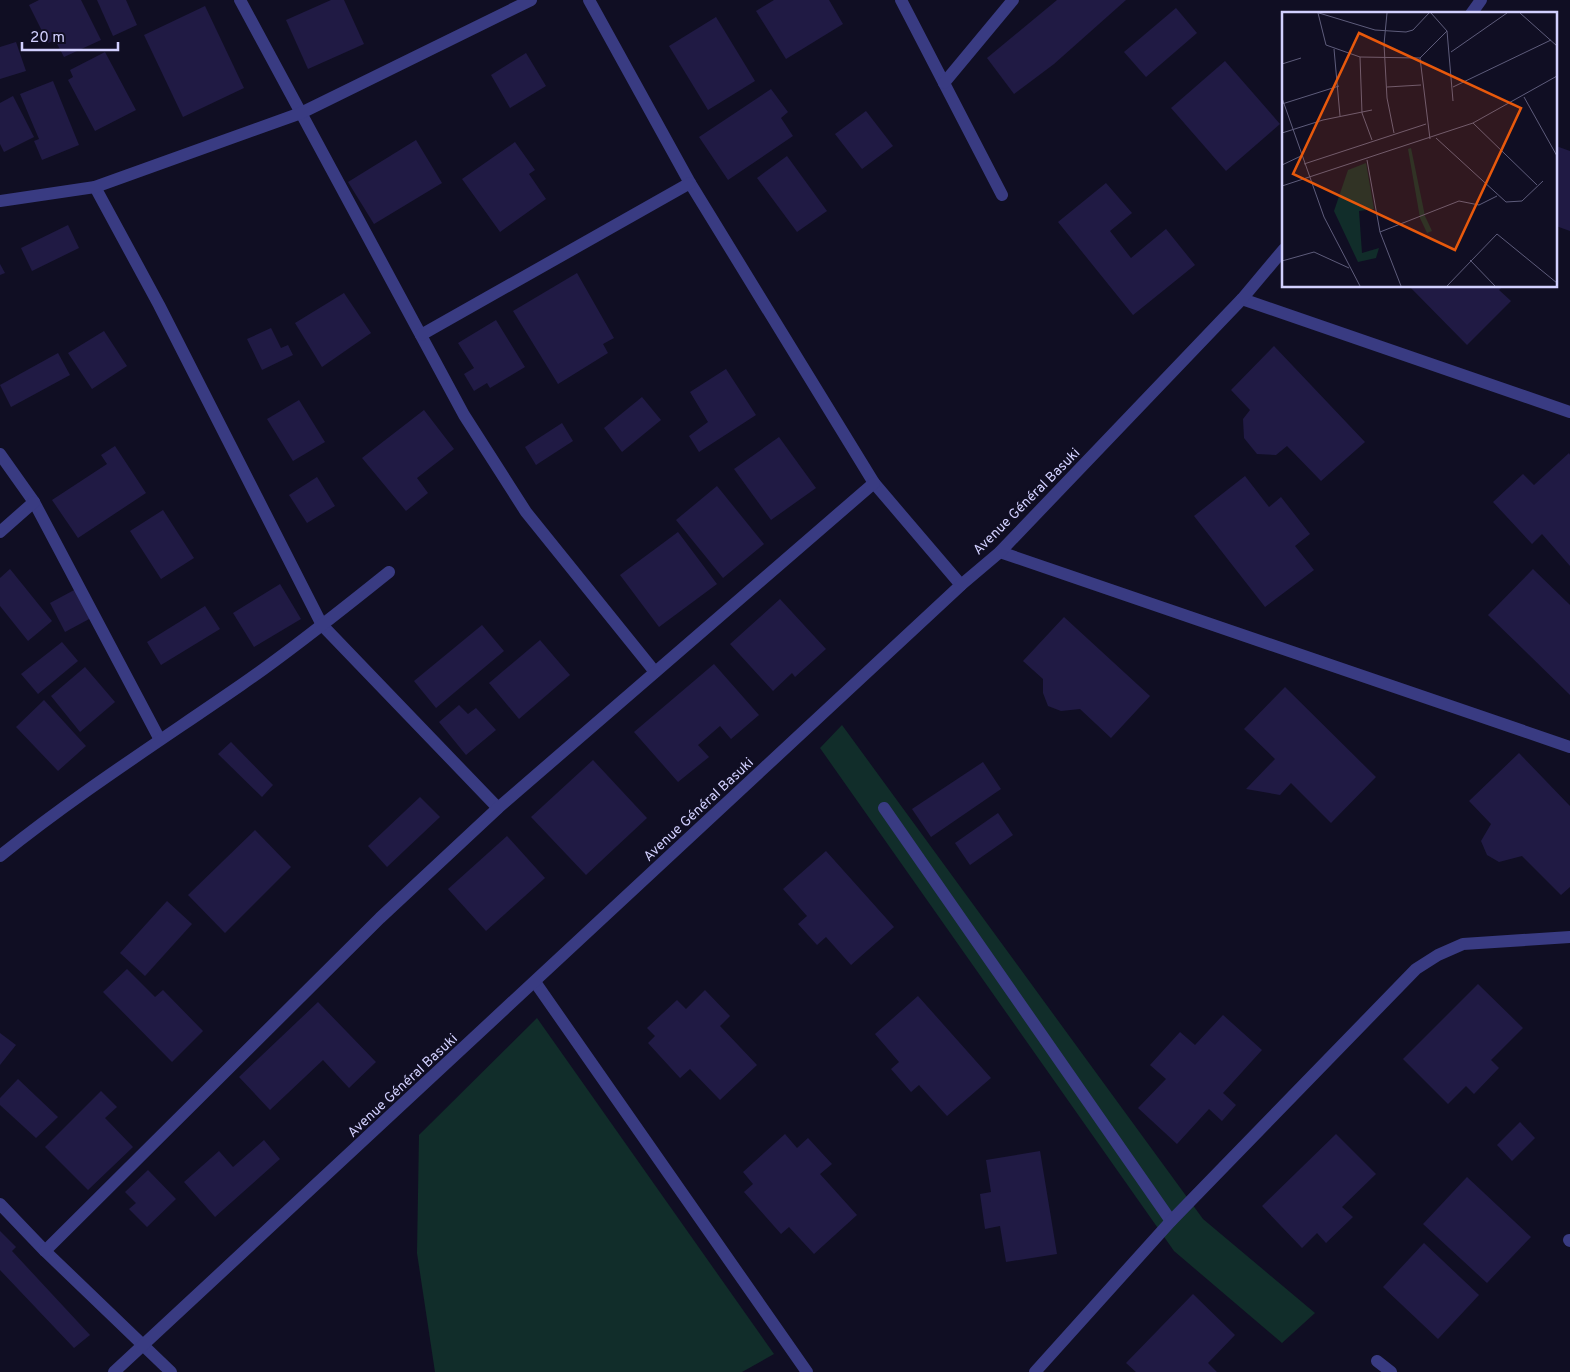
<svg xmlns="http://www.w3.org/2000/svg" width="1570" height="1372" font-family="Overpass,sans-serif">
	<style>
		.green { fill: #112d2a }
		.building { fill: #201a44 }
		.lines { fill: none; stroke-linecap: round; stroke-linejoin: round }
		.lane { stroke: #393b82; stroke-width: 12 }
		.street { stroke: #393b82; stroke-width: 12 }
		.labels { text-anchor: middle; stroke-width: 4.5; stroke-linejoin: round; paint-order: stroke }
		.street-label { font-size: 14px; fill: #d2d0ff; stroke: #100e23 }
		.inset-road { fill: none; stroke: #5e5c7b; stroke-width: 1 }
		.view { fill: #e8590c; fill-opacity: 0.15; stroke: #e8590c; stroke-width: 2.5 }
		.inset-edge { fill: none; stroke: #d2d0ff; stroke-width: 2.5 }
	</style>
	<rect width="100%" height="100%" fill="#100e23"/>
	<g class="green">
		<polygon points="842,725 1203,1219 1315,1313 1282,1343 1174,1251 820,748"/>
		<polygon points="537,1018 774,1354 742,1372 435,1372 417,1253 419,1135"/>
	</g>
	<g class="building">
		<polygon points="39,0 81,0 101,40 64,57 55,40 48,43 29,5"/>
		<polygon points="97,0 126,0 137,25 113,36"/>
		<polygon points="331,0 344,0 364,44 308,69 286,20"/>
		<polygon points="774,0 829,0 843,24 786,59 756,11"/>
		<polygon points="1057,0 1126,0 1054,64 1014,94 987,58"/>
		<polygon points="205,6 244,88 183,117 144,35"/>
		<polygon points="1176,8 1197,33 1146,77 1124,52"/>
		<polygon points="716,17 755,81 708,110 669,46"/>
		<polygon points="16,42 26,71 0,79 0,47"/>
		<polygon points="105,52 136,110 95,131 68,80 73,77 70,70"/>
		<polygon points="526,53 546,86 510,108 491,75"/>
		<polygon points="1225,61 1280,124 1226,171 1171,108"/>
		<polygon points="53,81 79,145 42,160 34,141 39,139 20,94"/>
		<polygon points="771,89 788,112 781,118 793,136 728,180 699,137"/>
		<polygon points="13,96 34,137 4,152 0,144 0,103"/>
		<polygon points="866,111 893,146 862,169 835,134"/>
		<polygon points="416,140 442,183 374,224 348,182"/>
		<polygon points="515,142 535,170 529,174 546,199 500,232 462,179"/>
		<polygon points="1556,146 1570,151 1570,231 1556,226"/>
		<polygon points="787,156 827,211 797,232 757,178"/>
		<polygon points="1106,183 1132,213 1110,231 1131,258 1166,229 1195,265 1133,315 1058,222"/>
		<polygon points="68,225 79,248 32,271 21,248"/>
		<polygon points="0,264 5,273 0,275"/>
		<polygon points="577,273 614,338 603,344 608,353 558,384 513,311"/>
		<polygon points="1409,286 1503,286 1499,290 1511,301 1467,345"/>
		<polygon points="344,293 371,333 322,367 295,323"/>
		<polygon points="496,320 525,367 490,388 487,383 474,391 464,374 474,368 458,343"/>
		<polygon points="271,328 281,348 288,345 293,355 262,370 247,339"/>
		<polygon points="104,331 127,366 92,389 68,353"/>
		<polygon points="1274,346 1365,442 1321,481 1287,446 1276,455 1257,454 1244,438 1243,419 1250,410 1231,390"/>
		<polygon points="58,353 70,375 11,407 0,385"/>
		<polygon points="726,369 756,415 699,452 689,436 708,422 690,392"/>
		<polygon points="642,397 661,420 622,452 604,428"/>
		<polygon points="299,400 325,442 293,461 267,419"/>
		<polygon points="424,410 454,449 417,478 428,493 406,511 362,458"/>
		<polygon points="562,423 573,441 536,465 525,447"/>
		<polygon points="779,437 816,488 771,520 734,469"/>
		<polygon points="115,446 146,493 78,538 52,500 107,464 101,455"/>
		<polygon points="1569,453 1570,455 1570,566 1542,534 1532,544 1493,502 1523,474 1534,485"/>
		<polygon points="1245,476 1269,507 1281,497 1310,534 1295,546 1314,570 1265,607 1194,516"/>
		<polygon points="317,477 335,506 307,523 289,495"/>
		<polygon points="717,486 764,544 723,578 676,520"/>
		<polygon points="163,510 194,558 161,579 130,531"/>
		<polygon points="678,532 717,584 659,627 620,575"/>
		<polygon points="10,569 52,621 28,641 0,606 0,578"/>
		<polygon points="1533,569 1570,605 1570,695 1488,615"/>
		<polygon points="280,584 301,619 254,647 233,613"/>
		<polygon points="76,589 91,618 65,632 50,603"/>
		<polygon points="780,599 826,649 795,677 792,673 773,691 730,644"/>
		<polygon points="205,606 220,629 161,665 147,642"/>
		<polygon points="1064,617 1150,696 1111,738 1080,709 1061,711 1048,706 1043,693 1043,679 1023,661"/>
		<polygon points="482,625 504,651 436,708 414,681"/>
		<polygon points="540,640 570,675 519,719 489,683"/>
		<polygon points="62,642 78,661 38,694 21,674"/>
		<polygon points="714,664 759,715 731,739 720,726 698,745 709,757 678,782 634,732"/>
		<polygon points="85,667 115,702 80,732 51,696"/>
		<polygon points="1285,687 1376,777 1331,823 1291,783 1280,795 1246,789 1275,759 1244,729"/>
		<polygon points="44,700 86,746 58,771 16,727"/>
		<polygon points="459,705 468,714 476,708 496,730 466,755 439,722"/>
		<polygon points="231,742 273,785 262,797 218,754"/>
		<polygon points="1519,753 1570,806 1570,887 1561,895 1522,856 1499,862 1487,855 1481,841 1491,824 1469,801"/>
		<polygon points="593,760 647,818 586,875 531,817"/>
		<polygon points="983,762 1001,789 931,837 912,809"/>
		<polygon points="420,797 440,817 387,867 368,846"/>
		<polygon points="998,813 1013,835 970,865 955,843"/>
		<polygon points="255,830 291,867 225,933 188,895"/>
		<polygon points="507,836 545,878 486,931 448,889"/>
		<polygon points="826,851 894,927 851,965 826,937 817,945 798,924 807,916 783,889"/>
		<polygon points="167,901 192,924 145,976 120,953"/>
		<polygon points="127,969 155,997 163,990 203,1031 172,1062 103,992"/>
		<polygon points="1478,984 1523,1028 1491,1060 1499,1068 1474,1094 1466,1086 1448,1104 1403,1059"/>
		<polygon points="705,990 730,1016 720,1026 757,1065 720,1100 690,1069 680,1078 648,1043 655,1036 647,1028 677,1000 686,1009"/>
		<polygon points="918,996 991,1078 947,1116 919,1085 911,1092 891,1069 899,1062 875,1034"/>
		<polygon points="318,1002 376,1062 349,1088 323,1060 270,1110 239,1077"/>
		<polygon points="1223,1015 1262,1050 1223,1093 1236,1105 1222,1121 1209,1109 1177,1144 1138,1108 1166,1079 1150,1065 1180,1032 1195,1045"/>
		<polygon points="0,1033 16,1045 0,1065"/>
		<polygon points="18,1079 58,1117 36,1138 0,1105 0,1098"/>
		<polygon points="101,1091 117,1107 105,1118 133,1147 88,1190 45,1147"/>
		<polygon points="1520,1122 1535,1138 1512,1161 1497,1145"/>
		<polygon points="785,1134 797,1148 808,1138 832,1164 820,1174 857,1215 814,1254 789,1227 781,1234 744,1192 753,1184 743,1172"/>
		<polygon points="1336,1134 1376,1174 1342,1207 1353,1217 1326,1243 1317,1233 1302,1248 1262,1206"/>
		<polygon points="264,1140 280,1159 215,1217 184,1182 219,1151 233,1167"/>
		<polygon points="1040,1151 1057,1254 1006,1262 1000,1226 985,1229 980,1194 991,1192 986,1160"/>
		<polygon points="148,1170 176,1199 147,1227 129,1209 136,1203 125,1192"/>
		<polygon points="1467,1177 1531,1237 1487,1283 1423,1224"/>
		<polygon points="0,1231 16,1247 12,1251 90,1335 74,1348 0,1270"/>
		<polygon points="1424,1243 1479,1295 1438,1339 1383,1287"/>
		<polygon points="1193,1294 1235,1335 1208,1363 1217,1372 1136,1372 1126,1363"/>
	</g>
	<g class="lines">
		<g class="lane">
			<polyline points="884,808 1171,1221"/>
			<polyline points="1569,1240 1570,1241"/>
			<polyline points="1377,1361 1391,1372"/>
		</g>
		<g class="street">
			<polyline points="240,0 464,415 526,512 655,672"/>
			<polyline points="589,0 690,183 874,483 961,585"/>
			<polyline points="901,0 1002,195"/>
			<polyline points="1471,14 1481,0"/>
			<polyline points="944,83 1013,0"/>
			<polyline points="95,187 159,305 322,625 498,808"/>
			<polyline points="0,201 95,187 301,113 531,0"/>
			<polyline points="1242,299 1570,412"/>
			<polyline points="421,335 690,183"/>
			<polyline points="0,454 34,502 159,738"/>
			<polyline points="0,532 34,502"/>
			<polyline points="1000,552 1570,747"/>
			<path d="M0,856C77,794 160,741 241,685C292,650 340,611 389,572"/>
			<polyline points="535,982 807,1372"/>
			<polyline points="0,1204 45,1251 171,1372"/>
			<polyline points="45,1251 380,918 498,808 874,483"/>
			<polyline points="114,1372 961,585 1000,552 1242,299 1284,249"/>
			<polyline points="1035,1372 1171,1221 1416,969 1438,955 1463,944 1570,937"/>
		</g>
	</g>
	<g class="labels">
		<g class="street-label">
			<text transform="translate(1026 501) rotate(-45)" y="5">Avenue Général Basuki</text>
			<text transform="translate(698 809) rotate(-43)" y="5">Avenue Général Basuki</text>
			<text transform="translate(402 1085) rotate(-43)" y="5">Avenue Général Basuki</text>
		</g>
	</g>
	<g transform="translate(1282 12)">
		<rect width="275" height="275" fill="#100e23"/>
		<path d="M129,136L143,204L150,219L145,221L138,206L126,137ZM84,151L92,197L77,199L80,241L97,236L94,246L76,250L52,199L66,158Z" fill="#112d2a"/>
		<path class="inset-road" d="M36,1L44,33L78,45L138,46L165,19M37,1L93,18L124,20L131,18L147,1M105,1L102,32L105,86L112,121M149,1L165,19L171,89M238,1L275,34M52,37L58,104M169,40L225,1M78,45L80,101L90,128M138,46L148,127M0,52L19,46M105,75L139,73M171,75L269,28M242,85L275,144M0,86L42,205L78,274M0,92L57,74M191,111L255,173M0,121L41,108L90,98M154,126L224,190L240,189L261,169M85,148L98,220L119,274M22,152L144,112M0,153L19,144M0,174L191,111L275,64M98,220L177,189L197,193L215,184M188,248L213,274M0,249L32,240L67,256M165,274L215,222L275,271"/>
		<path class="view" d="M77,21L239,96L173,238L11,162Z"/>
		<rect width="275" height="275" class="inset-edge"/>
	</g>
	<path d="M22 42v8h96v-8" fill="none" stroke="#d2d0ff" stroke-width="2.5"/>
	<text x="30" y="42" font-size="15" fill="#d2d0ff" stroke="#100e23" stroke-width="4" paint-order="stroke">20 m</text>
</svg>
